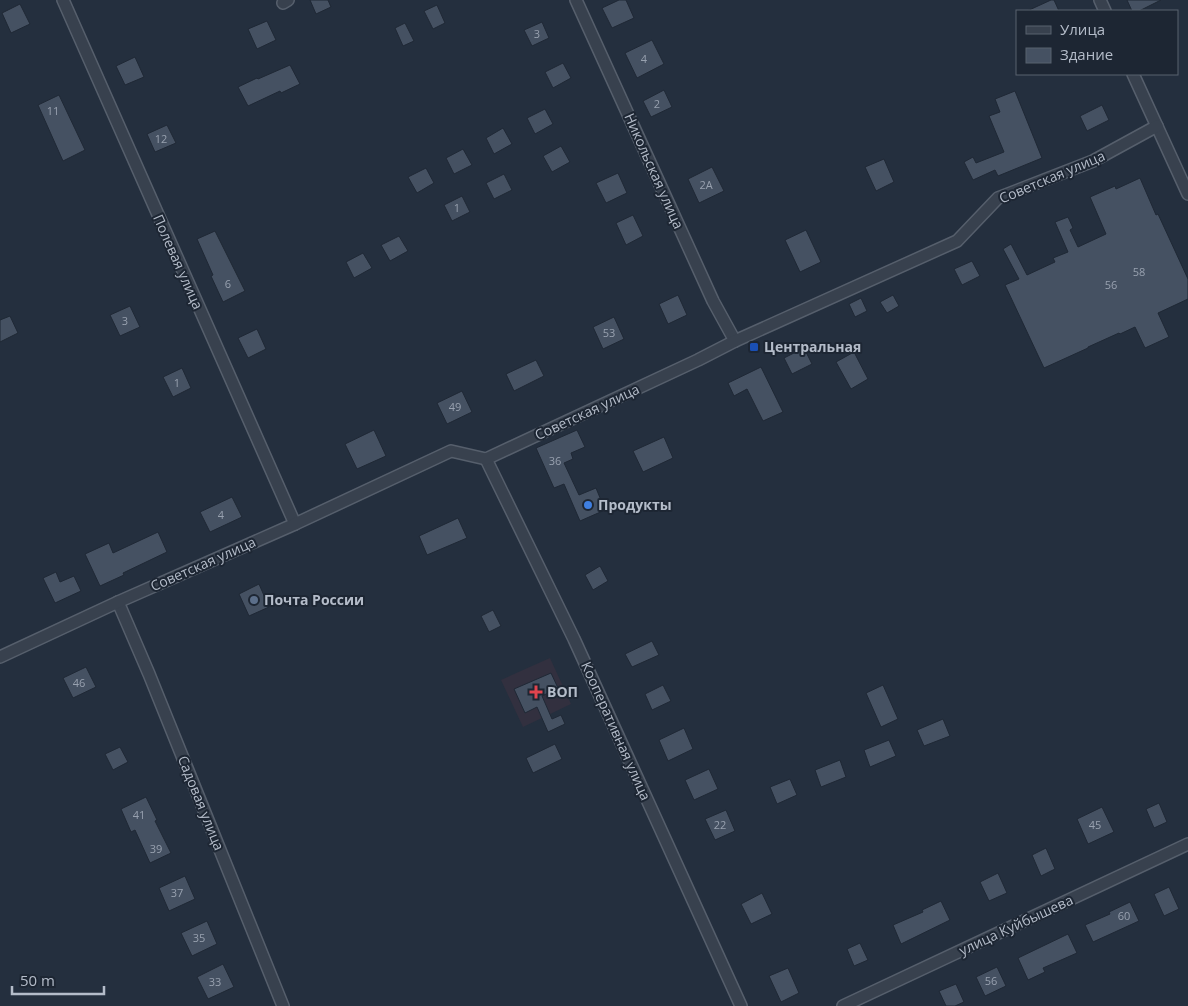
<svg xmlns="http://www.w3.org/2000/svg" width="1188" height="1006" font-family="'Open Sans',sans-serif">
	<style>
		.medical { fill: #32303f }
		.building { fill: #455162; stroke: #1f2835 }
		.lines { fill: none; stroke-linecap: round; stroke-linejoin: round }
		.street-casing { stroke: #565f6c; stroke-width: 14 }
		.street { stroke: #38414e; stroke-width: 11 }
		.transit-dot { fill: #1a4fb4; stroke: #1d2633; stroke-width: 2 }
		.shop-dot { fill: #3f7fe0; stroke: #1d2633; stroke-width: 2 }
		.service-dot { fill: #5c6f8a; stroke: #1d2633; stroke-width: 2 }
		.health-dot { fill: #e0444e; stroke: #1d2633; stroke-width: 2 }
		.labels { text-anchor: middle; stroke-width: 4; stroke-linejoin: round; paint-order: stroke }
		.number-label { font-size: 11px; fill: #98a1af }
		.street-label { font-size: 14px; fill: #b4bcc9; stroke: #1d2633 }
		.poi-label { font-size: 14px; font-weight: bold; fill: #b4bcc9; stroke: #1d2633; text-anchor: start }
	</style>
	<rect width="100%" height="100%" fill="#242f3e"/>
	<polygon class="medical" points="550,658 571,704 523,727 501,680"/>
	<g class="building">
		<polygon points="310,0 328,0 331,7 316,14"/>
		<polygon points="619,0 626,0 634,18 612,28 602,8"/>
		<polygon points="1051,0 1054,0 1059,11 1027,11"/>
		<polygon points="1127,0 1161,0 1139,11 1132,11"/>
		<polygon points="20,4 30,24 11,33 2,13"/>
		<polygon points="437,5 445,23 433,29 424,11"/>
		<polygon points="267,21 276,40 257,49 248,29"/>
		<polygon points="542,22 549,38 532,46 524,30"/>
		<polygon points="405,23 414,41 403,46 395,28"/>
		<polygon points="652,40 664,64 637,78 625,53"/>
		<polygon points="135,57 144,77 125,85 116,66"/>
		<polygon points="563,63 571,78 553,88 545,72"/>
		<polygon points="290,65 300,84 281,93 280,91 248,106 238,87 257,78 258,79"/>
		<polygon points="664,90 672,107 651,117 643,101"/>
		<polygon points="1015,91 1042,158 998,176 995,170 973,180 964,162 973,157 976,163 1004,152 989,116 1000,112 995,99"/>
		<polygon points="59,95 85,150 63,161 38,105"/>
		<polygon points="1102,105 1109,120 1087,131 1080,116"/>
		<polygon points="545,109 553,124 535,134 527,118"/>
		<polygon points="167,125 176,143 155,152 147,134"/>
		<polygon points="503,128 512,144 494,154 486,138"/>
		<polygon points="561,146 570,162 552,172 543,156"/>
		<polygon points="463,149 472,165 454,174 446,158"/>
		<polygon points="884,159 894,182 876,191 865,167"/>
		<polygon points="712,167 724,191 699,203 688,179"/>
		<polygon points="426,168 434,183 417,193 408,177"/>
		<polygon points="618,173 627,193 606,203 596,183"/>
		<polygon points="504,174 512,190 494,199 486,183"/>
		<polygon points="1140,178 1156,215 1158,214 1188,279 1188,299 1158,313 1169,337 1145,348 1135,327 1120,334 1119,333 1088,347 1088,348 1044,368 1005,285 1019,279 1003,249 1011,244 1027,275 1055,262 1053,258 1068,252 1055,222 1068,217 1073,228 1070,230 1078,247 1106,234 1090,197 1115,186 1116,189"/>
		<polygon points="462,196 470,212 452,221 444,205"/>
		<polygon points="633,215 643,236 626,245 616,223"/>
		<polygon points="806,230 821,262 800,272 785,240"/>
		<polygon points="215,231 245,291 223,302 211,276 213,275 197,239"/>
		<polygon points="399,236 408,251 390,261 381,245"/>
		<polygon points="363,253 372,268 354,278 346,262"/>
		<polygon points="972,261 980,276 962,285 954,269"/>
		<polygon points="678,295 687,315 668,324 659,304"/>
		<polygon points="893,295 899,306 887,313 880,302"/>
		<polygon points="861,298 867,311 855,317 849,304"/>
		<polygon points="130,306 140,327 120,336 110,315"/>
		<polygon points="10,316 18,333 0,342 0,320"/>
		<polygon points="614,317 624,339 603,349 593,327"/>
		<polygon points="257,329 266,349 248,358 238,338"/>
		<polygon points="804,348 812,364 792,374 784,358"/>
		<polygon points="854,352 868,379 851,389 836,362"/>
		<polygon points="536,360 544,376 514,391 506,374"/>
		<polygon points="761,367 783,412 763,421 747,389 734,396 728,383"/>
		<polygon points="182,368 191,388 173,397 163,377"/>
		<polygon points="462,391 472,412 447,424 437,403"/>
		<polygon points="374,430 386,456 357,469 345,444"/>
		<polygon points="577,430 585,447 571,453 573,459 564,463 579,495 596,488 605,510 580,521 564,484 554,488 536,448"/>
		<polygon points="664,437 673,458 643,472 633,451"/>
		<polygon points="232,497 242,517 210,532 200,512"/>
		<polygon points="458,518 467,538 427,555 419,536"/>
		<polygon points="158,532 167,552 123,573 124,575 100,586 85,554 109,543 113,553"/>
		<polygon points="600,566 608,581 593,590 585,575"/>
		<polygon points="56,572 60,582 74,576 81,591 55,603 43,578"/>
		<polygon points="259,584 269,607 249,616 239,594"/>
		<polygon points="493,610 501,626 489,632 481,616"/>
		<polygon points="652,641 659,655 632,667 625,654"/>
		<polygon points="86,667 96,687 73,698 63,678"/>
		<polygon points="551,673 558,688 542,696 552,719 561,715 565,724 548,732 537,707 525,713 514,689"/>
		<polygon points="663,685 671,701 652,710 645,694"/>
		<polygon points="883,685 898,719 881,727 866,693"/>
		<polygon points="943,719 950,736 924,746 917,730"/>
		<polygon points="684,728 693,749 668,761 659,740"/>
		<polygon points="889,740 896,756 870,767 864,750"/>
		<polygon points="555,744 562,759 533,773 526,758"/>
		<polygon points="120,747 128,762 113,770 105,754"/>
		<polygon points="840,760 846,777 821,787 815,770"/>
		<polygon points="709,769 718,789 694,800 685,780"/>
		<polygon points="790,779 797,795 777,804 770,787"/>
		<polygon points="146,797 157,820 155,821 171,853 150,863 135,830 131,832 121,809"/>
		<polygon points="1159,803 1167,822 1154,828 1146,809"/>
		<polygon points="1102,807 1114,832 1088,844 1077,819"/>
		<polygon points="726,810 735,831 715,840 705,819"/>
		<polygon points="1046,848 1055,869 1041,876 1032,855"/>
		<polygon points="998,873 1007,893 989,901 980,882"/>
		<polygon points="185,876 195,899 169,911 159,888"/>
		<polygon points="1169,887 1179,909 1164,916 1154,894"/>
		<polygon points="762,893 772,914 751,924 741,904"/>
		<polygon points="941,901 950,920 901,944 893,925 923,912 922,910"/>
		<polygon points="1130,902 1139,921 1093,942 1085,925 1110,914 1109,912"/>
		<polygon points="207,921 217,944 192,956 181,933"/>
		<polygon points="1068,934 1077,953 1043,968 1045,972 1028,980 1018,958"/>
		<polygon points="860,943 868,960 854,966 847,949"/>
		<polygon points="223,964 234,987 208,999 197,977"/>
		<polygon points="997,967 1006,986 985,996 976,977"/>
		<polygon points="788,968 799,993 781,1002 769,976"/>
		<polygon points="956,984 964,1002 955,1006 946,1006 939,991"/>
	</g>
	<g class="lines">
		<g class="street-casing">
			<g id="street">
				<polyline points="63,0 295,524"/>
				<polyline points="576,0 713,301 735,341"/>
				<polyline points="1100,0 1105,11"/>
				<polyline points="283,3 288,0"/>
				<polyline points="1133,74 1188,194"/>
				<polyline points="486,459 574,639 741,1006"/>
				<polyline points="118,602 149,674 283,1006"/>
				<polyline points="0,657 118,602 295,524 451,451 486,459 698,360 735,341 957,241 998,198 1093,161 1157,126"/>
				<polyline points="843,1006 1188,844"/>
			</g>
		</g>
		<use href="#street" class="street"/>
	</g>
	<rect class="transit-dot" x="749" y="342" width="10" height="10" rx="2.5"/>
	<circle class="shop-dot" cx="588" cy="505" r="5"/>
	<circle class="service-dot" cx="254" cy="600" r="5"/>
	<path class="health-dot" d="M533.5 684.5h5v5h5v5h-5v5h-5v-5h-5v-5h5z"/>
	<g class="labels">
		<g class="number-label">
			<text x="537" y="38">3</text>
			<text x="644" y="63">4</text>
			<text x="657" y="108">2</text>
			<text x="53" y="115">11</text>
			<text x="161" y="143">12</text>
			<text x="706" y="189">2А</text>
			<text x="457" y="212">1</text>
			<text x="1139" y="276">58</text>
			<text x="228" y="288">6</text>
			<text x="1111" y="289">56</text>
			<text x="125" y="325">3</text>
			<text x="609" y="337">53</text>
			<text x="177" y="387">1</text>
			<text x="455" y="411">49</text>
			<text x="555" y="465">36</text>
			<text x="221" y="519">4</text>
			<text x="79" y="687">46</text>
			<text x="139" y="819">41</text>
			<text x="720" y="829">22</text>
			<text x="1095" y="829">45</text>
			<text x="156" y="853">39</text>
			<text x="177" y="897">37</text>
			<text x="1124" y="920">60</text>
			<text x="199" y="942">35</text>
			<text x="991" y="985">56</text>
			<text x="215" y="986">33</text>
		</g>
		<g class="street-label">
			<text transform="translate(654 171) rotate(66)" y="5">Никольская улица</text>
			<text transform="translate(1052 177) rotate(-23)" y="5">Советская улица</text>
			<text transform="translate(178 262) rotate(66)" y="5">Полевая улица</text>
			<text transform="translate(587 412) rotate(-25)" y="5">Советская улица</text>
			<text transform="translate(203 564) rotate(-24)" y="5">Советская улица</text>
			<text transform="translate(616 731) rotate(66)" y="5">Кооперативная улица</text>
			<text transform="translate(201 803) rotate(68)" y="5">Садовая улица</text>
			<text transform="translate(1016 925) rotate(-25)" y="5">улица Куйбышева</text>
		</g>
		<g class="poi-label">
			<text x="764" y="352">Центральная</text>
			<text x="598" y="510">Продукты</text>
			<text x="264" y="605">Почта России</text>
			<text x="547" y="697">ВОП</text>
		</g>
	</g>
	<rect x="1016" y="10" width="162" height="65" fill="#1d2633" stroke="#59626f"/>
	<rect x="1026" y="26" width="25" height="8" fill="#38414e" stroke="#59626f"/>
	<text x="1060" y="35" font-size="15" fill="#b4bcc9">Улица</text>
	<rect x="1026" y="48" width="25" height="15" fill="#455162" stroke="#59626f"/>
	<text x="1060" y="60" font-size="15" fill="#b4bcc9">Здание</text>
	<path d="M12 986v8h92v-8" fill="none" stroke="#b4bcc9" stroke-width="2.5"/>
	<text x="20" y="986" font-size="15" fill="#b4bcc9" stroke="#1d2633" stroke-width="4" paint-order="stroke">50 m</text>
</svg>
